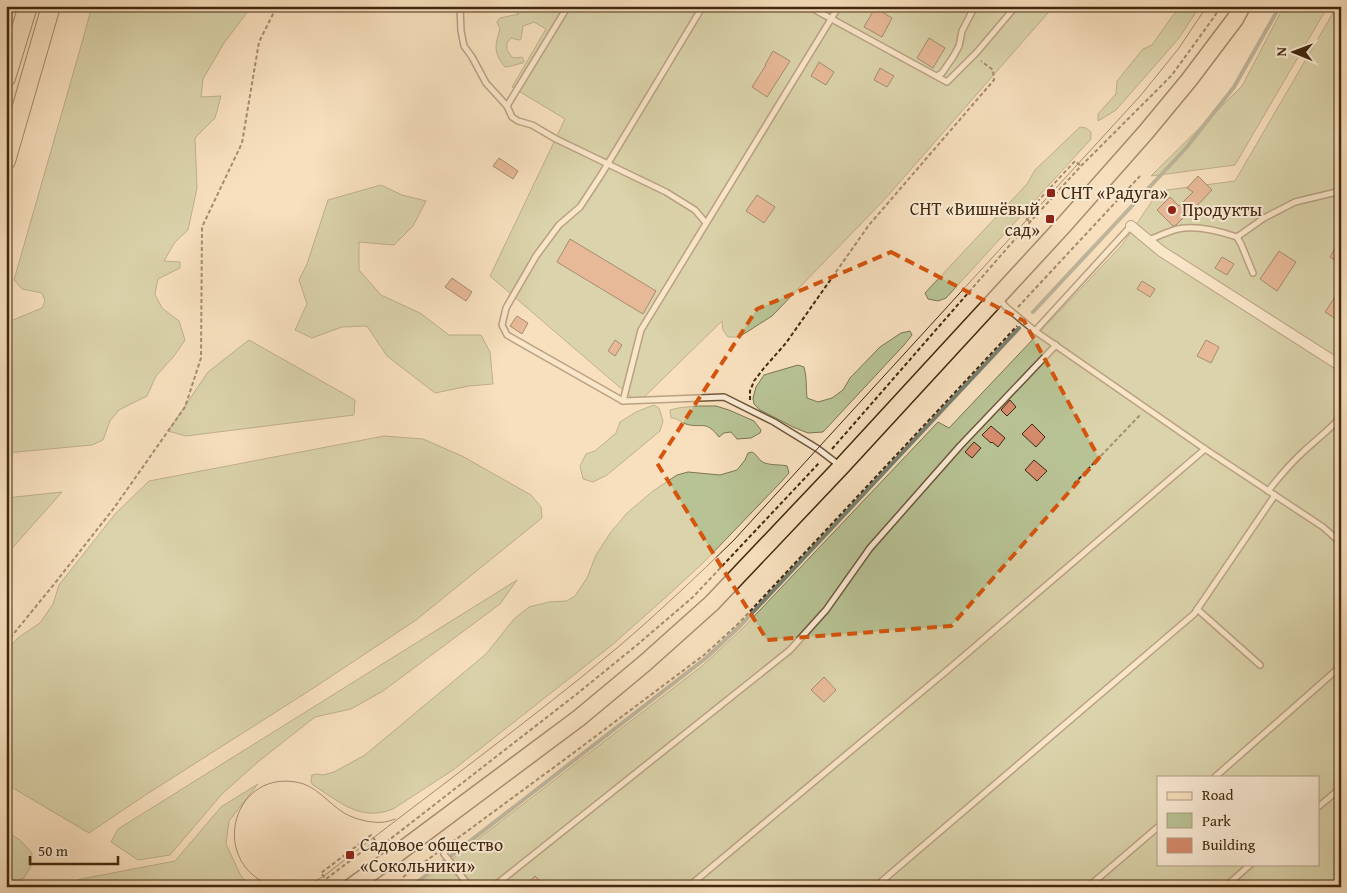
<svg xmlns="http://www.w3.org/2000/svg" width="1347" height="893" font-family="'Gentium Book Plus',serif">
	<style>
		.green { fill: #b8c395; stroke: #7c7652; fill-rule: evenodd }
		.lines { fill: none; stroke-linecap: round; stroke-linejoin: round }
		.stream { stroke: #788171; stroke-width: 4 }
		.building { fill: #d58b6c; stroke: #41280f }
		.service-casing { stroke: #6f563b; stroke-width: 8 }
		.minor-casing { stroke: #6f563b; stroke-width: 12 }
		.primary-casing { stroke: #41280f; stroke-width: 19 }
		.trunk-casing { stroke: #41280f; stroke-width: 20 }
		.path { stroke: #41280f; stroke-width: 2; stroke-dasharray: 4 2.5; stroke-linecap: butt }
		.service { stroke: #faebd5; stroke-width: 5 }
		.minor { stroke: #faebd5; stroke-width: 10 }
		.primary { stroke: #f8e0be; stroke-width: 16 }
		.trunk { stroke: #f8e0be; stroke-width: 18 }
		.tram { stroke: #41280f; stroke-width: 1 }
		.marked { fill: none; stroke: #d7540c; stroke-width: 4; stroke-dasharray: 10 6; stroke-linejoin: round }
		.poi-dot { fill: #8f2418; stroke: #faebd5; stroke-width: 2 }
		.labels { text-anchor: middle; stroke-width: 4; stroke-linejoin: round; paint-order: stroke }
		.poi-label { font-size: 18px; fill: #41280f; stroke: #faebd5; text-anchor: start }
	</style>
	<rect width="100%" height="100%" fill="#f8e0be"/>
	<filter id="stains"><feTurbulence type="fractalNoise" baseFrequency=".004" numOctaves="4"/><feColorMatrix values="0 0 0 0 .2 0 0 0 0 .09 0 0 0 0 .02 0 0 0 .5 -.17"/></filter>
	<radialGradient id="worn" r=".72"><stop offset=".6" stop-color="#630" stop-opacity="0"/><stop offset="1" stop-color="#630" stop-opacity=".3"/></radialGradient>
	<g class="green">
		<polygon points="92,6 252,6 224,43 203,79 201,97 221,96 215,118 195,138 197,188 188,230 175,242 164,261 180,262 180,268 158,279 155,294 162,308 179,321 185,340 174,356 156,376 147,396 119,410 110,421 103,440 92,445 6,453 6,323 42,308 45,301 42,293 22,289 14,280 83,39"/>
		<path d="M506,6H1054L884,200L772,316L739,337H728L723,330L722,321L638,403L490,276L565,119L512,87L546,29L534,22L523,26L521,39L519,40L511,38L507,43V50L512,57L515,58L522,57L524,61L523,63C518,64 509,67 505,67C493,52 495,46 500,29L497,22L500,18L519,14Z"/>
		<polygon points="1181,6 1200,6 1179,38 1116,110 1098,121 1098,114 1116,94 1117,81 1143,49 1152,45 1171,18"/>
		<polygon points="1284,6 1328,6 1235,165 1151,176 1242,86"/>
		<path d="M1337,6H1341V887H416L702,666L744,627L938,422L949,428L1122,245L1159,191L1235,181ZM1158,777H1318V864H1158Z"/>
		<polygon points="1080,127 1086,128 1091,132 1091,139 946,298 938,301 928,299 925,293 1027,184 1035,170"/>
		<polygon points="381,185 402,195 426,201 413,226 394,245 359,242 359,270 381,295 420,313 449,335 481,335 490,352 493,384 469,386 435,393 387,356 367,326 342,327 312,338 295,330 307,304 299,280 307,264 328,200"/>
		<path d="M910,331L912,335L904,345L823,432L808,433L793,427L760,410L754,404L753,398L756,387L764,375L798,365L804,367C807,378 806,388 807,398L818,402L832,398L843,390L850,378L880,347L901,333Z"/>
		<polygon points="249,340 355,400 354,415 186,436 168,431 208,372"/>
		<polygon points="654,405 659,408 663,421 660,431 607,475 593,482 583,479 580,466 586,454 595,451 616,433 620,422 636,412"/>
		<path d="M697,406H716L729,410L754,421L761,430L760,433L751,438L737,439L731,432L724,433L719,437C705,419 702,429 686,424C680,422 678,418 671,418L670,410L678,408Z"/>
		<polygon points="384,436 423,439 462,456 531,495 541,507 542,518 416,620 312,689 147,794 89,833 13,788 6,787 6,651 19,637 40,623 53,604 59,585 116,513 149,481"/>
		<path d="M752,452C757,455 758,458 761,461C768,466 779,464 787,466L789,473L781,482L704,562L665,598L612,645L453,770L393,809C360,822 340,802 313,785L311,782L312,775L316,774L323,775L334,772L365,755L486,654L514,619L529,607L549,602L567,601L575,596L587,578L596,555L611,532L627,513L653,491L677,475L688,472L720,475L737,470L745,460L748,453Z"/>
		<polygon points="62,492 6,555 6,498"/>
		<polygon points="517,580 500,604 383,691 351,709 315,717 259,761 222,794 170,855 138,860 111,842 118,829"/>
		<polygon points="258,784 229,821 226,844 241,876 252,887 58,887 81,879 175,861 221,807"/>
		<polygon points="6,831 20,840 32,853 31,866 24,878 15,881 6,881"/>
	</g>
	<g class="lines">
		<g class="stream">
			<polyline points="1033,312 1186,148 1234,87 1280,6"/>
			<polyline points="411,887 706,658 740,626 1019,328"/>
		</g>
	</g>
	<g class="building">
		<polygon points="875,8 892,18 882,37 864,27"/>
		<polygon points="929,38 945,48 933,68 917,58"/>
		<polygon points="773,51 790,61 767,97 752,87 766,65 765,65"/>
		<polygon points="819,62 834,72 826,85 811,76"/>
		<polygon points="880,68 894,76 887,87 874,80"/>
		<polygon points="499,158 518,171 513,179 493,166"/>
		<polygon points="1198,176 1212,190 1187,216 1186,215 1176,225 1173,226 1157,210 1170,197 1179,206 1193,192 1187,188"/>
		<polygon points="757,195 775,207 764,223 746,211"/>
		<polygon points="1341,238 1341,264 1330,257"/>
		<polygon points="570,239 656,291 643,314 557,262"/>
		<polygon points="1279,251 1296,262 1277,291 1260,279"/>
		<polygon points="1222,257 1234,264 1227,275 1215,268"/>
		<polygon points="452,278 472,292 466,301 445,287"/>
		<polygon points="1142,281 1155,289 1150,297 1137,289"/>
		<polygon points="1341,288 1341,322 1325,312"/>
		<polygon points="517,316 528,323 522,334 510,326"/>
		<polygon points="615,340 622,345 615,356 608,351"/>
		<polygon points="1206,340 1219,347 1211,363 1197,356"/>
		<polygon points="1010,400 1016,407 1007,416 1001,410"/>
		<polygon points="1032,424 1045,437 1036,447 1022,434"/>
		<polygon points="991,426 1005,438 998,447 992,442 991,443 982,435"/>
		<polygon points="974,442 981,448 972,458 965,452"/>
		<polygon points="1034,460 1047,471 1037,481 1025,470"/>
		<polygon points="824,677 836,690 824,702 811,690"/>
		<polygon points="535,876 546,887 524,887"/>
	</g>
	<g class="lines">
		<g class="service-casing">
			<g id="service">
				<polyline points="460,6 461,31 464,46 472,57 486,83 507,106 512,117 518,121 532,125 556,139 666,192 695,210 706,223"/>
				<polyline points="808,6 947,82 977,52 1016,6"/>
				<polyline points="937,76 942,73 953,57 959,46 962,31 975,6"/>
				<polyline points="507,106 568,6"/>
				<polyline points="1237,237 1241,244 1253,273"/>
				<path d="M1148,240C1158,237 1168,231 1178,229C1197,225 1219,231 1237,237L1264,218L1295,202L1341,191"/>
				<polyline points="999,299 1006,307 1035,331 1205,449 1323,527 1341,543"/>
				<polyline points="1035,331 1131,226"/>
				<polyline points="623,401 507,335 502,325 506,308 536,256 559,225 580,207 601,175 703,6"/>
				<polyline points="839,465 818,449 774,422 724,397 623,401 641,330 839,6"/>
				<path d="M1268,491C1279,477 1290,464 1303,452C1316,440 1329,430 1341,417"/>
				<polyline points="1197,609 1260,665"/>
				<polyline points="1215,777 1341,666"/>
				<polyline points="1318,807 1341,788"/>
				<polyline points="444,854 470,887"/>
				<polyline points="493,887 790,650 826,610 870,548 960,446 1056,345"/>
				<polyline points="688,887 950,668 1205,449"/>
				<polyline points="875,887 1194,614 1275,495"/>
				<polyline points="1088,887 1158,827"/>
				<polyline points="1225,887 1251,864"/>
			</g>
		</g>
		<g class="minor-casing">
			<polyline id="minor" points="1131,226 1161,251 1341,366"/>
		</g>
		<g class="primary-casing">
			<polyline id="primary" points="351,887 390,859 579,718 645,663 712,603 841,467 1062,227 1146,132 1189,80 1235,19 1242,6"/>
		</g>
		<g class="trunk-casing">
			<g id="trunk">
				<polyline points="6,78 28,6"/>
				<polyline points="6,161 51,6"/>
			</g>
		</g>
		<g class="path">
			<polyline points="1029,221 1024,216 1075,161 1081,166"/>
			<polyline points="1018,307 1140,176"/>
			<polyline points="750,400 750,391 754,381 764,368 786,343 869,225 994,80 993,70 981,61"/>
			<polyline points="832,449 1030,222 1081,166 1172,75 1214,17 1221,6"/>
			<polyline points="1074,484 1140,415"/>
			<polyline points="6,643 55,583 114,508 185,407 201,358 202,227 242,143 259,42 277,6"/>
			<polyline points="376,841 326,879 321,873 371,835 380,847 578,693 637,645 693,597 820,462"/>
			<polyline points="447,846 572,754 704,655 739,623 1017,326"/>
			<polyline points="403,877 437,853"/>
		</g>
		<use href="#service" class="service"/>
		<use href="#minor" class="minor"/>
		<use href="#primary" class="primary"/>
		<use href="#trunk" class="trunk"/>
		<g class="tram">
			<path d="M275,887C208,866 230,771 296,782C316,785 328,803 344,813C353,818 363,821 373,822C381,823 388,822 395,819"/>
			<path d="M302,887L312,883L324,876C421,800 522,727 617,648C658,613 696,577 734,540L1141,95L1179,48L1207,6"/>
		</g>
	</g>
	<path d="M0 0H1347V893H0ZM891,252L1024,321L1099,458L951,626L767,640L657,463L757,309Z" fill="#f8e0be" fill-opacity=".55" fill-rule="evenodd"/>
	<path class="marked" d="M891,252L1024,321L1099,458L951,626L767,640L657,463L757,309Z"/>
	<g class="poi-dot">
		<rect x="1046" y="188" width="10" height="10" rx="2.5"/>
		<circle cx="1172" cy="210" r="5"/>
		<rect x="1045" y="214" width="10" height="10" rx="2.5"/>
		<rect x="345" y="850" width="10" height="10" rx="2.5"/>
	</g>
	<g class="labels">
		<g class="poi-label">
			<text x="1061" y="199">СНТ «Радуга»</text>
			<text x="1040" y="215" text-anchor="end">СНТ «Вишнёвый<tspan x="1040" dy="21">сад»</tspan></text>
			<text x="1182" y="216">Продукты</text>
			<text x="360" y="851">Садовое общество<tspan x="360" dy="21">«Сокольники»</tspan></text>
		</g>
	</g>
	<rect width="1347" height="893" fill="none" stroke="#f8e0be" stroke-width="25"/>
	<rect x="8" y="8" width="1332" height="878" fill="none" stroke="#41280f" stroke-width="2.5"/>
	<rect x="12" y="12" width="1322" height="868" fill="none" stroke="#41280f"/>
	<rect x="1157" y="776" width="162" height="90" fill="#faebd5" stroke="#b09d86"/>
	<rect x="1167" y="792" width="25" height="8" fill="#f8e0be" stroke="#b09d86"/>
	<text x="1202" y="800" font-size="15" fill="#41280f">Road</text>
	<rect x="1167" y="813" width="25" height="15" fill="#b8c395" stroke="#b09d86"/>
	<text x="1202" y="826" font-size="15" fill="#41280f">Park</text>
	<rect x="1167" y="838" width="25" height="15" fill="#d58b6c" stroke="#b09d86"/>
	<text x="1202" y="850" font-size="15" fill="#41280f">Building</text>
	<g transform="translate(1294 52) rotate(271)" stroke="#faebd5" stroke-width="4" paint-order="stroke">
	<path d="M0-4L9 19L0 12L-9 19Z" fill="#41280f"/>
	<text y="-8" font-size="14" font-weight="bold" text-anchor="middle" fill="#41280f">N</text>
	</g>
	<path d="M30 856v8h88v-8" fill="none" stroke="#41280f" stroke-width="2.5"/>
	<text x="38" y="856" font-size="15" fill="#41280f" stroke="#faebd5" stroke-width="4" paint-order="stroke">50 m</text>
	<rect width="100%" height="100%" filter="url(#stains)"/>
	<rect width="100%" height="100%" fill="url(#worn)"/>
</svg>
